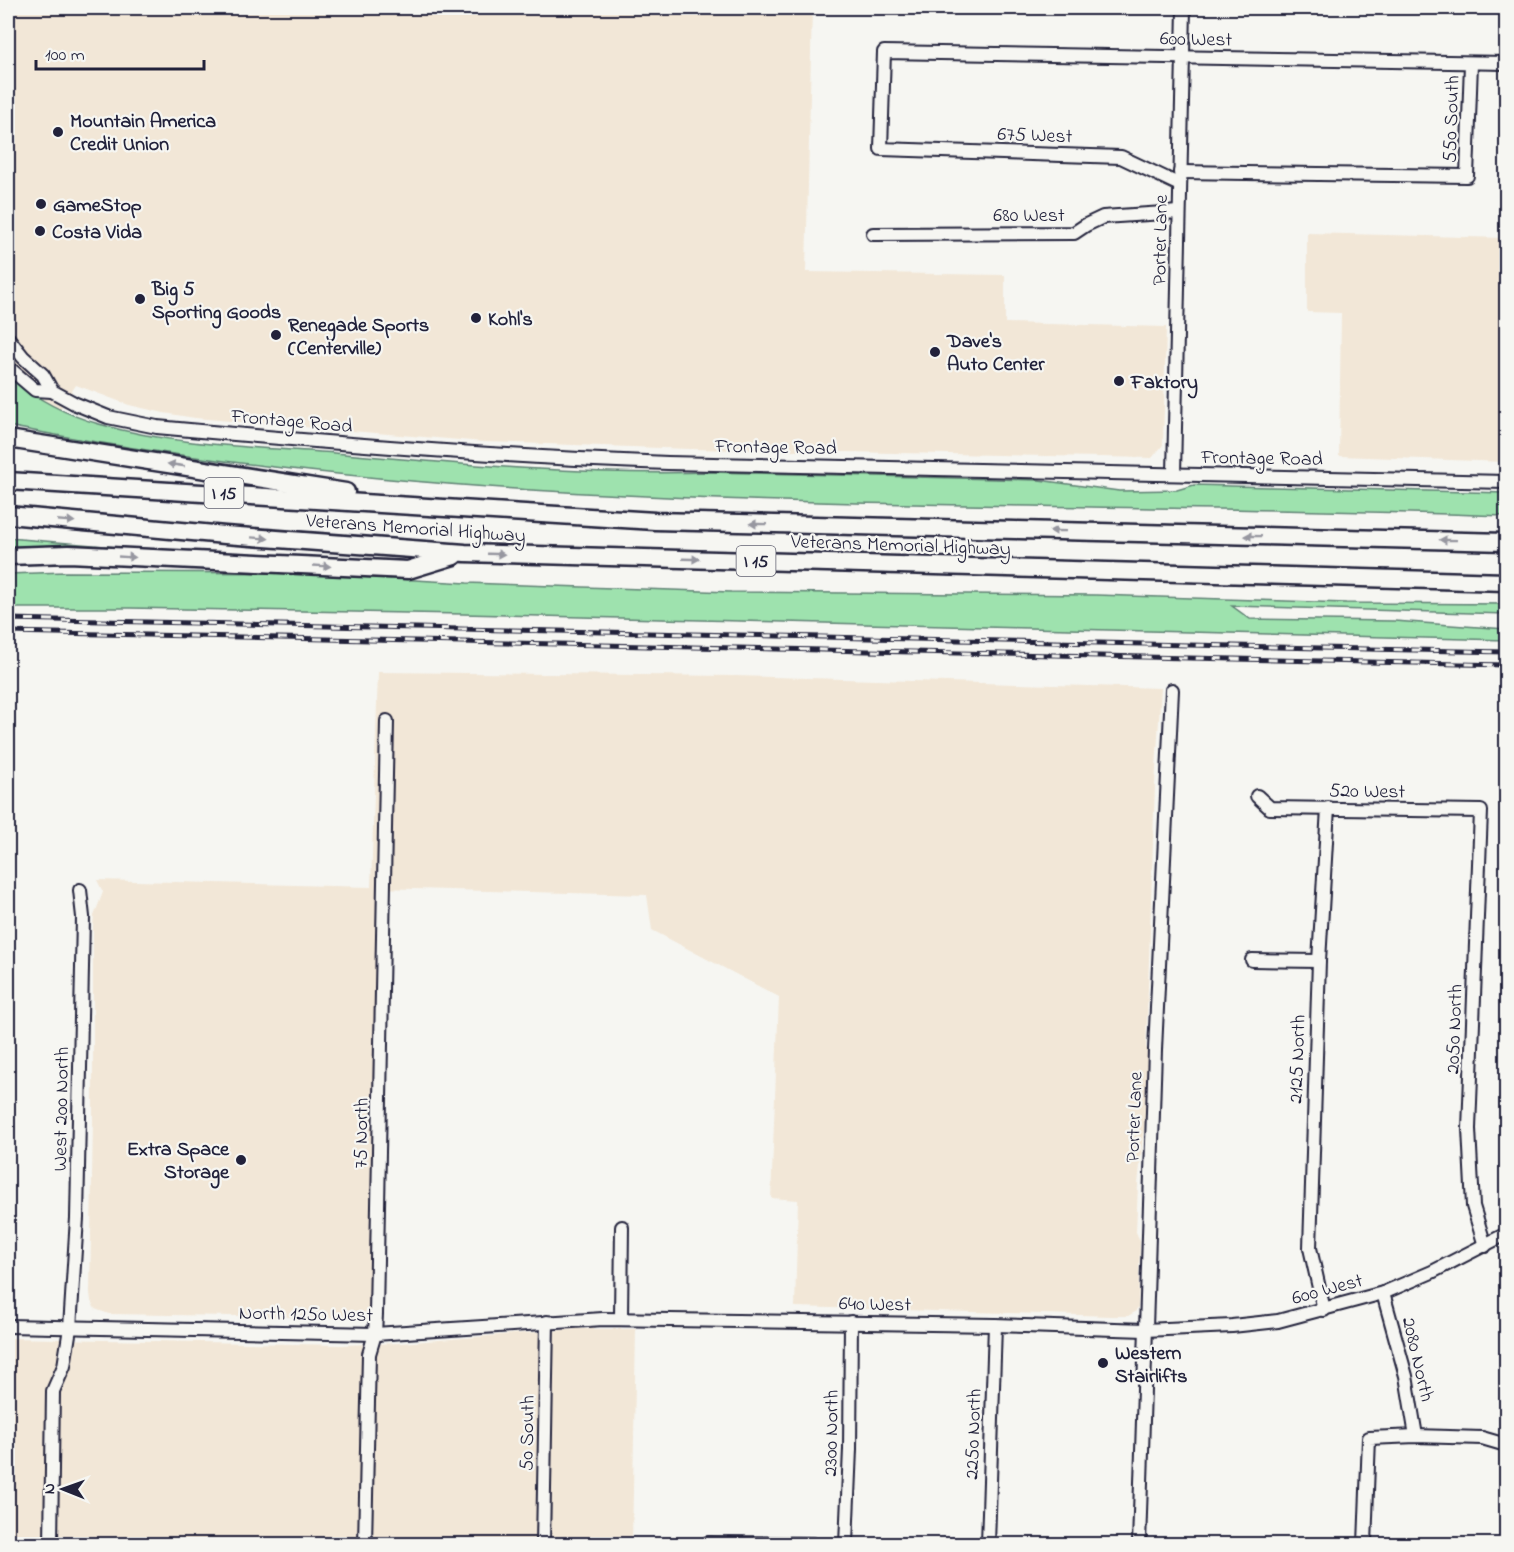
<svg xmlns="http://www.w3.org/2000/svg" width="1514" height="1552" font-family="'Indie Flower',sans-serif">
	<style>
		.built { fill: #f2e7d7 }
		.green { fill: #9ee2ae; stroke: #608274; stroke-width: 1.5 }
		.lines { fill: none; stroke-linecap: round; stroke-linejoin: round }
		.minor-casing { stroke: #22223b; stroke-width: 16 }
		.highway-casing { stroke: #22223b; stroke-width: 21 }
		.minor { stroke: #f6f6f2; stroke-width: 12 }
		.highway { stroke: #f6f6f2; stroke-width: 16 }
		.rail-casing { stroke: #22223b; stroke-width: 5 }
		.rail { stroke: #f6f6f2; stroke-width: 3; stroke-dasharray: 9; stroke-linecap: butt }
		.oneway { fill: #9797a0 }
		.poi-dot { fill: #22223b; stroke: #f6f6f2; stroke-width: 2 }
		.labels { text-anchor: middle; stroke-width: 4.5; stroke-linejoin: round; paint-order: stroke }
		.shield { fill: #f6f6f2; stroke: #626272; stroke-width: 1.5 }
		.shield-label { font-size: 18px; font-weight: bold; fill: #22223b }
		.street-label { font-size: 20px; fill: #22223b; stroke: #f6f6f2 }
		.poi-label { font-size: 20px; font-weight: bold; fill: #22223b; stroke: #f6f6f2; text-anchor: start }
	</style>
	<rect width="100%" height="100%" fill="#f6f6f2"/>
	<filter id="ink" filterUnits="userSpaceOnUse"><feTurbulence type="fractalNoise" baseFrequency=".0167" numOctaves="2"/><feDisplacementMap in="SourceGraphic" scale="12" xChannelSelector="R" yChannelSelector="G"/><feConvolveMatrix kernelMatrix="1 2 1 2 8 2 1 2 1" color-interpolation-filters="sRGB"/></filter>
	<g filter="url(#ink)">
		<g class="built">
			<polygon points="8,8 812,8 806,272 1005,275 1005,323 1166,327 1163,445 1152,458 690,449 484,442 195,418 164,413 129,405 76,385 44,433 8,426"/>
			<polygon points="1307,233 1506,238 1506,462 1339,456 1341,313 1307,312"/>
			<polygon points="378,672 735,676 1161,688 1155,785 1146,1047 1151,1058 1150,1100 1143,1135 1138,1185 1136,1232 1140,1241 1138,1307 1135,1312 1128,1316 1113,1316 795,1307 798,1200 771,1198 779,997 652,930 647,895 377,888 379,889 372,1309 370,1313 359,1317 351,1318 109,1314 95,1309 91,1301 90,1293 93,1119 93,926 94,916 103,892 97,880 371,887"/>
			<polygon points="577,1329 636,1329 632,1544 8,1544 8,1338 341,1345 401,1343"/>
		</g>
		<g class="green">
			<path d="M8,376C35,398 66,415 99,424C174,446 256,447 334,453C458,464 587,476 711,472L1039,480L1119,491L1177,490L1194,485L1506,493V516C1007,497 501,523 8,426Z"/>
			<polygon points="8,538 141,549 141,553 8,547"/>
			<polygon points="66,572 293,573 467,583 731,592 1096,595 1346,603 1506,604 1506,614 1232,606 1250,619 1394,621 1506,629 1506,640 463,614 130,608 8,608 8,574"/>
		</g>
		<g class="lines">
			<g class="minor-casing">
				<g id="minor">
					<polyline points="1180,172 1467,176 1471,63"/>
					<polyline points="1180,185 1121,157 881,149 884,52 1506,63"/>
					<polyline points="873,234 1074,233 1086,225 1103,217 1179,212"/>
					<polyline points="8,338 23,357 43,375 52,391"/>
					<path d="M8,367L35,390L52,391L76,404L108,417L157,427C327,443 497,457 668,463L1506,482"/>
					<polyline points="1174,474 1184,8"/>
					<polyline points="1257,796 1270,808 1481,811 1469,1129 1473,1206 1485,1246"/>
					<polyline points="1252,960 1319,961"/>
					<polyline points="1383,1293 1406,1376 1416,1436"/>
					<polyline points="1324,1310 1310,1248 1319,961 1328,808"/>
					<polyline points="621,1318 622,1227"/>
					<polyline points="8,1326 375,1334 603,1319 995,1325 1145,1330 1232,1326 1278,1321 1383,1293 1432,1272 1506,1234"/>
					<polyline points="51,1544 53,1391 64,1366 70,1328 77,1218 83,917 80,890"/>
					<polyline points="365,1544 369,1354 375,1334 376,1314 387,721"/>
					<polyline points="543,1544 547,1322"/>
					<polyline points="708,1544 708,1543 812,1544"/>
					<polyline points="846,1544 850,1449 851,1322"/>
					<polyline points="988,1544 995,1325"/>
					<polyline points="1139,1544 1155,1050 1172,690"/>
					<polyline points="1365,1544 1369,1438 1416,1436 1482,1438 1506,1445"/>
				</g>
			</g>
			<g class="highway-casing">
				<g id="highway">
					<polyline points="8,439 346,492"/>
					<polyline points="8,481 655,521 1506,542"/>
					<polyline points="8,515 225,535 465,553 1506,582"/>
					<polyline points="8,556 69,554 408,570 454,556"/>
				</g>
			</g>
			<use href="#minor" class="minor"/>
			<use href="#highway" class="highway"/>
			<g class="rail-casing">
				<g id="rail">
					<polyline points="8,619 1506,652"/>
					<polyline points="8,632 1506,665"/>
				</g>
			</g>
			<use href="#rail" class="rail"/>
		</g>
		<defs><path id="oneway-solid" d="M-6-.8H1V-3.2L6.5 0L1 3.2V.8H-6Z" transform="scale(1.5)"/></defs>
		<g class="oneway">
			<use href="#oneway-solid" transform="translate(176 465) rotate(-172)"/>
			<use href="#oneway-solid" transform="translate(66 521) rotate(5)"/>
			<use href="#oneway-solid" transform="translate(758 524) rotate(-179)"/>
			<use href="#oneway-solid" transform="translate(1058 531) rotate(-179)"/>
			<use href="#oneway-solid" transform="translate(1253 536) rotate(-179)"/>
			<use href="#oneway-solid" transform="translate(260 538) rotate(4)"/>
			<use href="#oneway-solid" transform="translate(1448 540) rotate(-179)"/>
			<use href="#oneway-solid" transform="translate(496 554) rotate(2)"/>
			<use href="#oneway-solid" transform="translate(127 557) rotate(3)"/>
			<use href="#oneway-solid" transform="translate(691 559) rotate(2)"/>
			<use href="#oneway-solid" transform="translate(322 566) rotate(3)"/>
		</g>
	</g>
	<g class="poi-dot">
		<circle cx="58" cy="132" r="6"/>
		<circle cx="41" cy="204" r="6"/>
		<circle cx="40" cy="231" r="6"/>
		<circle cx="140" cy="299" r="6"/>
		<circle cx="476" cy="318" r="6"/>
		<circle cx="276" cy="335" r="6"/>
		<circle cx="935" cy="352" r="6"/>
		<circle cx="1119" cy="381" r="6"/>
		<circle cx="241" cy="1160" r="6"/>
		<circle cx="1103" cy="1363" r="6"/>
	</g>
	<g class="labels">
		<g class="shield">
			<rect x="204.5" y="478" width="39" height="30" rx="4.5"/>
			<rect x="736.5" y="546" width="39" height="30" rx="4.5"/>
		</g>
		<g class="shield-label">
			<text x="224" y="499">I 15</text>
			<text x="756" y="567">I 15</text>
		</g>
		<g class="street-label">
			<text transform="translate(1196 38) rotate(1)" y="7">600 West</text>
			<text transform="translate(1450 119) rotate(-88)" y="7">550 South</text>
			<text transform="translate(1035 134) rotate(2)" y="7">675 West</text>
			<text x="1029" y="221">680 West</text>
			<text transform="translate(1159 240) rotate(-89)" y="7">Porter Lane</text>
			<text transform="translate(292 420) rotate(5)" y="7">Frontage Road</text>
			<text transform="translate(776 446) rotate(1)" y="7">Frontage Road</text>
			<text transform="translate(1262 457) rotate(1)" y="7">Frontage Road</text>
			<text transform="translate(416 527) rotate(4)" y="7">Veterans Memorial Highway</text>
			<text transform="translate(901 544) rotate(2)" y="7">Veterans Memorial Highway</text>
			<text transform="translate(1367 790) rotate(1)" y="7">520 West</text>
			<text transform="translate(1453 1029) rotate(-88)" y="7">2050 North</text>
			<text transform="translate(1296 1059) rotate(-88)" y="7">2125 North</text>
			<text transform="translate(60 1109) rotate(-89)" y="7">West 200 North</text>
			<text transform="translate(1133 1117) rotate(-88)" y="7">Porter Lane</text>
			<text transform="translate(360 1133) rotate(-89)" y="7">75 North</text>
			<text transform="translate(1327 1288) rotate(-15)" y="7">600 West</text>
			<text transform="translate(875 1303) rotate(1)" y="7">640 West</text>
			<text transform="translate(306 1313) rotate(1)" y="7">North 1250 West</text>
			<text transform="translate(1419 1359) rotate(77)" y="7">2080 North</text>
			<text transform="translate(526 1433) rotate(-89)" y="7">50 South</text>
			<text transform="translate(830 1433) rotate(-89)" y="7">2300 North</text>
			<text transform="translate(972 1434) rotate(-88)" y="7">2250 North</text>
		</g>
		<g class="poi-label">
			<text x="70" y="127">Mountain America<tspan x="70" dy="23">Credit Union</tspan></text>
			<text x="53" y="211">GameStop</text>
			<text x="52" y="238">Costa Vida</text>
			<text x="152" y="295">Big 5<tspan x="152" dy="23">Sporting Goods</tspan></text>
			<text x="488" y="325">Kohl's</text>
			<text x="288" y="331">Renegade Sports<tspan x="288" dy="23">(Centerville)</tspan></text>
			<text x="947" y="347">Dave's<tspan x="947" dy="23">Auto Center</tspan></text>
			<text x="1131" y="388">Faktory</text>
			<text x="229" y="1155" text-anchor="end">Extra Space<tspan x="229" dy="23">Storage</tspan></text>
			<text x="1115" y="1359">Western<tspan x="1115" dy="23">Stairlifts</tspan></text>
		</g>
	</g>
	<rect width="1514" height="1552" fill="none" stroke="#f6f6f2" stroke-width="30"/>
	<rect x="15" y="15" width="1484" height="1522" fill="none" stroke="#22223b" stroke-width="2" filter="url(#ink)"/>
	<g transform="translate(63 1489) rotate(271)" stroke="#f6f6f2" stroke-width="4.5" paint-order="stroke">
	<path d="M0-4.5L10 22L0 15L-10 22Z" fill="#22223b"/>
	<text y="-9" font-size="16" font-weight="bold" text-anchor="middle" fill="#22223b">N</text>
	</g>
	<path d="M36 60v9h168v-9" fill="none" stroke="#22223b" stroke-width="3"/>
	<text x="45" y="60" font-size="18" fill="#22223b" stroke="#f6f6f2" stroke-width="4.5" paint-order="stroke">100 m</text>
</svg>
